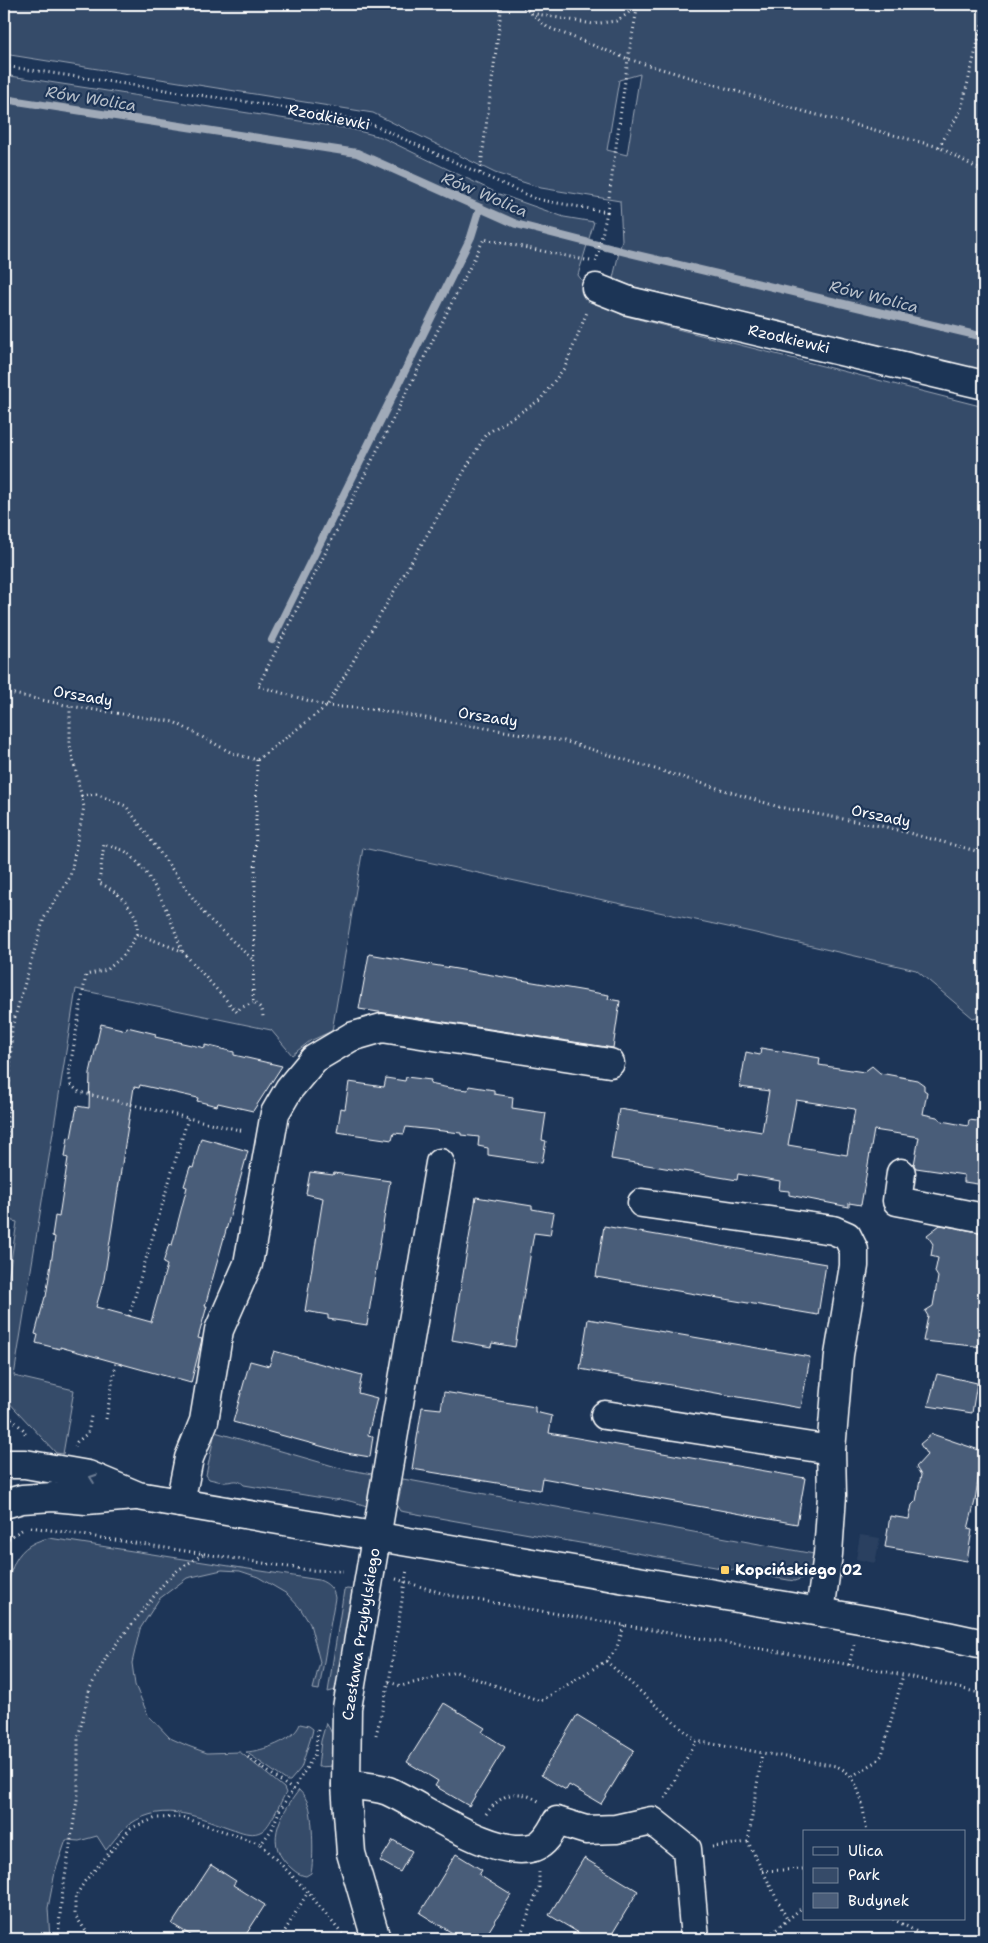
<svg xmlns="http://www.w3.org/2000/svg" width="988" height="1943" font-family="'Shantell Sans',sans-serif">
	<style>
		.built { fill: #2a4161 }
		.green { fill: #364b69; stroke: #9aa5b4; fill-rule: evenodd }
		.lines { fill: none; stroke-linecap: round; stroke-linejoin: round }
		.stream { stroke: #a0aab8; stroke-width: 8 }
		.building { fill: #4a5d79; stroke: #fff; fill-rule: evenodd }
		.minor-casing { stroke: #fff; stroke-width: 31 }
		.path { stroke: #fff; stroke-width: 3; stroke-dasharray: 1 4; stroke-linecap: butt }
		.minor { stroke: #1d3557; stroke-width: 28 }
		.oneway { stroke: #6c7c92 }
		.poi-dot { fill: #ffd166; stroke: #1d3557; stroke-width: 2 }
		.labels { text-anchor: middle; stroke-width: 4.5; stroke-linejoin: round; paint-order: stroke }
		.street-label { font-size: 15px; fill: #fff; stroke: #1d3557 }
		.poi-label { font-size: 15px; font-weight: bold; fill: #fff; stroke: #1d3557; text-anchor: start }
		.water-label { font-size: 16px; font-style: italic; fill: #b8c0ca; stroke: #1d3557 }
	</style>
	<rect width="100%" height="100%" fill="#1d3557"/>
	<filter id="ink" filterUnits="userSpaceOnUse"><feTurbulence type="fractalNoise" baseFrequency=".02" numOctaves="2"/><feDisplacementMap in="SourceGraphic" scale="10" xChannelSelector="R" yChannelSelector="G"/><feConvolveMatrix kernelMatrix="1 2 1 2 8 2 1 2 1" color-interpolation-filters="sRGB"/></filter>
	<g filter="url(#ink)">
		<polygon class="built" points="860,1535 880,1538 875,1563 856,1559"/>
		<g class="green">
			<path d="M4,4H984V374L631,286L613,278L622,240L620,201L541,188L495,173L373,113L4,54ZM640,74L627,155L607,150L619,80Z"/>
			<polygon points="4,75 351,129 381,137 499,194 564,217 594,222 578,275 594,298 622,315 984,407 984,1015 973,1018 916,970 751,932 363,848 332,1031 310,1041 292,1055 271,1030 76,989 14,1376 74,1390 63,1454 56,1453 4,1397 4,1306 17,1222 4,1219"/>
			<path d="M215,1432L340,1468L377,1475L371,1507C362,1505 341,1497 335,1500L244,1485C237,1478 234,1482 226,1482C220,1482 214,1480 209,1479L206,1475Z"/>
			<path d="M403,1479L814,1554C812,1568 809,1577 794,1581L400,1511L397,1506Z"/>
			<path d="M49,1538L319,1580C328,1583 334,1589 335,1598L319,1690L313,1689L320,1662L310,1624L300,1608L287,1594L258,1577L240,1571L222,1570L187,1578L159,1599L140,1629L132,1663L135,1685L148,1715L170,1738L188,1746L207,1753L240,1752L284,1788L286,1793C280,1802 270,1827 262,1831C254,1836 244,1833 236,1830C199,1818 166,1800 130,1824C121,1830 113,1842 106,1850L97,1836L79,1841L66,1840L55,1872L48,1908L50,1939H4V1613C9,1580 8,1546 49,1538Z"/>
			<polygon points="347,1589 356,1590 339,1687 336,1690 328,1692 344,1590"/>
			<path d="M326,1723C336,1736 335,1751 335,1766L318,1767L321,1741Z"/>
			<path d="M300,1724L309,1726L313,1729L312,1734L301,1768L290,1781H287L246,1752C262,1751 294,1741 300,1724Z"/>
			<path d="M299,1790C304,1795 307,1800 309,1806C313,1819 314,1861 311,1873L306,1876C298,1875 292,1869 287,1864C263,1840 284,1810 299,1790Z"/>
		</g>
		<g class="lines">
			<g class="stream">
				<polyline points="4,99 357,153 516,224 629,253 984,337"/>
				<polyline points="272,640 471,237 480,208"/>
			</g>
		</g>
		<g class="building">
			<polygon points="369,954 609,995 608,999 620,1001 613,1048 359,1009"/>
			<polygon points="101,1024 126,1030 127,1027 156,1034 155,1037 205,1048 205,1045 234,1052 234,1055 282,1066 253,1111 218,1103 217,1106 197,1101 198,1098 140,1085 139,1088 134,1087 104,1279 96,1307 151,1322 167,1265 163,1263 169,1244 172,1245 187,1187 184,1186 190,1167 193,1168 201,1138 248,1151 205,1306 207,1306 198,1338 202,1339 191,1383 60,1347 60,1349 36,1343 38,1335 35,1334 45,1297 46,1297 55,1237 52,1236 55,1216 59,1217 68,1158 65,1157 68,1137 71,1138 77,1106 89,1108 90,1073"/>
			<path d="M761,1048L820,1058L819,1065L864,1072L872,1066L880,1073L917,1080L924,1085V1090L927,1092L923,1114L937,1117L942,1121L968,1126L969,1120L977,1121L984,1116V1185L964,1182V1175L916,1168L914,1165L919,1137L874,1130L861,1205L849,1203V1207L789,1195V1191L779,1190L780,1181L738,1174L737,1180L611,1159L619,1109L762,1132L769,1091L740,1087L746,1052L760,1055ZM796,1100L855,1109L847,1155L788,1145Z"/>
			<polygon points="406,1077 431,1080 430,1084 449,1088 468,1090 469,1086 494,1090 494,1094 513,1097 512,1108 546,1113 542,1140 546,1141 542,1163 488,1155 488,1148 478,1146 479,1137 461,1135 461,1133 406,1127 404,1134 394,1133 392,1140 337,1132 341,1108 345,1109 349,1082 384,1087 386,1078 405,1081"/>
			<polygon points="310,1172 333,1175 334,1173 390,1181 367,1325 328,1319 328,1315 305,1311 323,1198 306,1194"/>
			<polygon points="476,1197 532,1206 532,1209 554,1213 550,1235 534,1233 515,1347 492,1343 491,1347 452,1340"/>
			<polygon points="940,1225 984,1233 984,1347 923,1341 928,1316 925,1311 933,1306 938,1277 935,1272 938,1258 931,1256 933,1244 927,1235"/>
			<polygon points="604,1226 826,1264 818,1315 596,1277"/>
			<polygon points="588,1319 810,1357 801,1408 580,1369"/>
			<polygon points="274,1351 362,1375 358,1393 377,1398 368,1435 373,1436 370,1457 346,1453 233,1422 250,1361 269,1366"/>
			<polygon points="937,1374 977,1383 972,1413 928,1406"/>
			<polygon points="444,1392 535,1407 535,1412 552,1416 549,1433 805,1478 797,1524 542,1478 540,1490 412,1469 422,1407 441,1409"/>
			<polygon points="932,1434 982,1451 975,1501 968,1529 972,1530 967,1561 885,1547 890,1516 909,1519 912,1505 916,1501 921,1475 916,1467 927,1455 920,1444"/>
			<polygon points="444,1703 485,1728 482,1732 505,1747 469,1806 435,1786 438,1781 407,1762"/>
			<polygon points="577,1715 634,1750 601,1804 569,1785 566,1790 541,1775"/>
			<polygon points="393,1840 412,1851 400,1872 380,1861"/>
			<polygon points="456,1854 482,1870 479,1875 511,1895 484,1939 462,1939 420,1913"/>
			<polygon points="584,1858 638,1891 609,1939 589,1939 549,1915"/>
			<polygon points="211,1865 236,1881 233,1885 265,1905 243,1939 197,1939 172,1924"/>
		</g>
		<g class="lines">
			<g class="minor-casing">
				<g id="minor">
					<polyline points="596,288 629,301 984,385"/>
					<polyline points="901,1173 897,1201 984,1218"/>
					<polyline points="642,1203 833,1230 847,1236 854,1250 854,1266 839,1355 831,1450 832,1495 828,1554 820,1612"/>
					<polyline points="605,1415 831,1450"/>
					<polyline points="4,1464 25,1464 88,1475 138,1496 820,1612 905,1627 984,1644"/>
					<polyline points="180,1503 189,1458 204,1421 219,1330 248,1264 275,1113 289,1089 314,1059 351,1037 382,1028 610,1063"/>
					<polyline points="4,1504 22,1499 53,1497 86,1500 134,1496"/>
					<path d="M346,1785C359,1786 375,1786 388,1791C426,1808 493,1860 535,1847C546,1843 552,1830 557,1821L586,1830L616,1829L652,1821L687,1849L695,1939"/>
					<polyline points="376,1939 351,1853 346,1785 347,1708 440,1163"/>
				</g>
			</g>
			<g class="path">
				<polyline points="520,4 531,13 593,24 616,21 626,15 637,4"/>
				<polyline points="531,13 547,27 628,59 806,112 939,147 984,172"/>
				<polyline points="4,66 335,115 373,125 536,199 607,212 596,263"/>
				<polyline points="939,147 961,110 984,17"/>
				<polyline points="4,156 8,156"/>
				<polyline points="480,173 502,4"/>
				<polyline points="607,212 628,59 638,4"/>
				<polyline points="590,261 484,239 258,686 327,706 371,709 564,741 779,807 886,827 984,853"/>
				<polyline points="4,692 70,706 174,722 232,753 257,760 327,706 486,434 540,400 565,367 587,312"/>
				<path d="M257,760L253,1003C262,1007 263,1010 263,1020"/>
				<polyline points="81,796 96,794 126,806 206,916 254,961"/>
				<polyline points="137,934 124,955 107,970 86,975 69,1073 71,1085 79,1092 188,1118"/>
				<path d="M182,951C172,921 153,871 126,852C120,848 111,847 104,844L99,883C114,889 129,903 136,918C138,923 137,930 137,934L182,951L237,1012L240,1008L253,1003"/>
				<polyline points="4,1157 7,1138 12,1027 44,918 70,877 84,807 70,746 70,706"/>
				<polyline points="129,1316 188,1118 244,1131"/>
				<polyline points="4,1412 24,1430 26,1437"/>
				<polyline points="106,1419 116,1362"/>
				<polyline points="75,1447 77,1442 88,1433 91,1416"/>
				<polyline points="31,1527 308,1570 343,1571"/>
				<polyline points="4,1541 25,1528"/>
				<polyline points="396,1579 448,1595 803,1656 903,1675 984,1694"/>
				<path d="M606,1661L696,1741L836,1766C862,1776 862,1808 867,1832"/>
				<polyline points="849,1665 854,1644"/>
				<polyline points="389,1682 401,1686 456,1672 541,1701 606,1661 616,1650 624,1626"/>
				<polyline points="318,1730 315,1754 293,1790 280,1809 272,1829 261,1844 308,1892 346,1939"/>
				<polyline points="376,1735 389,1682 407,1569"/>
				<polyline points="248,1757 293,1790"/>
				<polyline points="852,1776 876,1762 882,1755 903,1675"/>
				<polyline points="665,1798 696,1741"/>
				<path d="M486,1814C501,1794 517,1787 540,1802"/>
				<polyline points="748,1842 762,1753"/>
				<polyline points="712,1847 748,1842 787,1919"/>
				<polyline points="762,1871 804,1869"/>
				<polyline points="893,1919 930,1939"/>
				<polyline points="58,1939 61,1903 78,1794 78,1738 90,1688 107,1656 165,1582 178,1570 203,1554"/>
				<polyline points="91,1939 75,1915 75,1897 85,1881 131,1828 156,1818 182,1817 261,1844"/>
				<polyline points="280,1939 308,1892"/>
				<polyline points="519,1939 539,1887 539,1872"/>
				<polyline points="765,1939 804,1906"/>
			</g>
			<use href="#minor" class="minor"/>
		</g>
		<defs><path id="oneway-chevron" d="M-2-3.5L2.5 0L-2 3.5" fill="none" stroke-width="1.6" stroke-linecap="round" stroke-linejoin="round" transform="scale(1.25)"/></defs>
		<use class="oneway" href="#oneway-chevron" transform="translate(93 1478) rotate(-160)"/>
	</g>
	<rect class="poi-dot" x="720" y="1565" width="10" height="10" rx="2.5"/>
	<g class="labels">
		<g class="street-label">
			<text transform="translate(329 117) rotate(11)" y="5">Rzodkiewki</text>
			<text transform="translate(789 339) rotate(13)" y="5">Rzodkiewki</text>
			<text transform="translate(83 696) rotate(10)" y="5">Orszady</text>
			<text transform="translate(488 717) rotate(9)" y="5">Orszady</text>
			<text transform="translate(881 816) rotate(12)" y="5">Orszady</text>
			<text transform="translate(361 1634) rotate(-81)" y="5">Czesława Przybylskiego</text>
		</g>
		<g class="poi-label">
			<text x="735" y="1575">Kopcińskiego 02</text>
		</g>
		<g class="water-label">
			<text transform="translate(91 98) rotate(9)" y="6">Rów Wolica</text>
			<text transform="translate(485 194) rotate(23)" y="6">Rów Wolica</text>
			<text transform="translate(874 296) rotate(14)" y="6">Rów Wolica</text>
		</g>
	</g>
	<rect width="988" height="1943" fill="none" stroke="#1d3557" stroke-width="20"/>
	<rect x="10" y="10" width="968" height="1923" fill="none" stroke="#fff" stroke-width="2" filter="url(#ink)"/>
	<rect x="803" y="1830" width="162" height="90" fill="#1d3557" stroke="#77869a"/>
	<rect x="813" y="1847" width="25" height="8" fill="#1d3557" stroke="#77869a"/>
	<text x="848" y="1856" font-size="15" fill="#ffffff">Ulica</text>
	<rect x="813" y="1868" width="25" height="15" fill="#364b69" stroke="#77869a"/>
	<text x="848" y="1880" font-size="15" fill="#ffffff">Park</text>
	<rect x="813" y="1893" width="25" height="15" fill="#4a5d79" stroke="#77869a"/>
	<text x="848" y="1906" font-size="15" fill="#ffffff">Budynek</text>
</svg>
